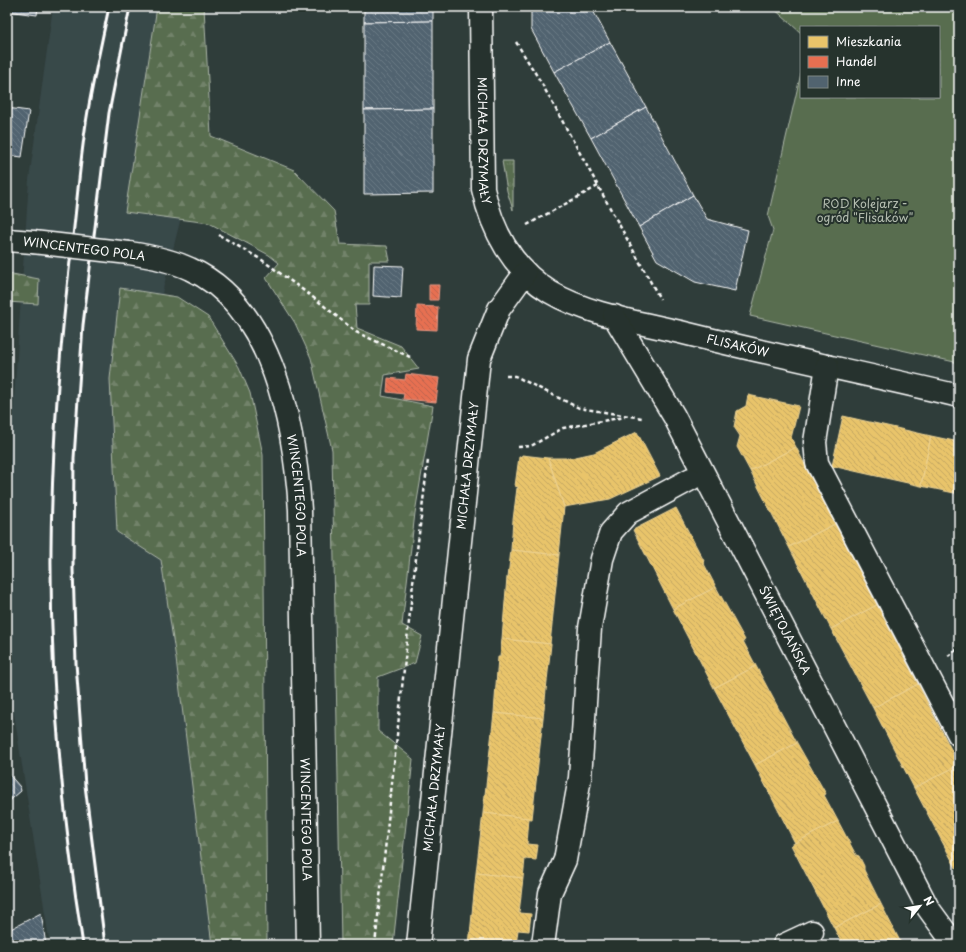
<svg xmlns="http://www.w3.org/2000/svg" width="966" height="952" font-family="'Playpen Sans',sans-serif">
	<style>
		.built { fill: #39484a }
		.grass { fill: url(#grass-tufts); stroke: #acb6a8 }
		.forest { fill: url(#forest-firs); stroke: #acb6a8 }
		.garden { fill: #596d50; stroke: #acb6a8 }
		.homes { fill: url(#homes-back-hatch); stroke: #f0d697 }
		.shops { fill: url(#shops-back-hatch); stroke: #ee9a85 }
		.building { fill: url(#building-back-hatch); stroke: #fff }
		.lines { fill: none; stroke-linecap: round; stroke-linejoin: round }
		.minor-casing { stroke: #fff; stroke-width: 25 }
		.path { stroke: #fff; stroke-width: 2.5; stroke-dasharray: 4 3; stroke-linecap: butt }
		.minor { stroke: #26332d; stroke-width: 22 }
		.rail { stroke: #fff; stroke-width: 3 }
		.minor-bridge-casing { stroke: #fff; stroke-width: 25; stroke-linecap: butt }
		.minor-bridge { stroke: #26332d; stroke-width: 22 }
		.labels { text-anchor: middle; stroke-width: 4; stroke-linejoin: round; paint-order: stroke }
		.street-label { font-size: 12px; fill: #fff; stroke: #26332d }
		.park-label { font-size: 12px; fill: #b4bdb0; stroke: #26332d }
	</style>
	<defs>
		<pattern id="grass-tufts" width="24" height="20" patternUnits="userSpaceOnUse"><rect width="24" height="20" fill="#596d50"/><path d="M3 7l-1-3M5 7V3M7 7l1-3M15 17l-1-3M17 17v-4M19 17l1-3" fill="none" stroke="#72836a"/></pattern>
		<pattern id="forest-firs" width="22" height="20" patternUnits="userSpaceOnUse"><rect width="22" height="20" fill="#596d50"/><path d="M5 1l3.5 6h-7zM16 11l3.5 6h-7z" fill="#72836a"/></pattern>
		<pattern id="homes-back-hatch" width="6" height="6" patternUnits="userSpaceOnUse"><rect width="6" height="6" fill="#e9c46a"/><path d="M-1 5l2 2M0 0l6 6M5-1l2 2" fill="none" stroke="#c2a662"/></pattern>
		<pattern id="shops-back-hatch" width="6" height="6" patternUnits="userSpaceOnUse"><rect width="6" height="6" fill="#e76f51"/><path d="M-1 5l2 2M0 0l6 6M5-1l2 2" fill="none" stroke="#b86450"/></pattern>
		<pattern id="building-back-hatch" width="6" height="6" patternUnits="userSpaceOnUse"><rect width="6" height="6" fill="#51636f"/><path d="M-1 5l2 2M0 0l6 6M5-1l2 2" fill="none" stroke="#6b7a85"/></pattern>
	</defs>
	<rect width="100%" height="100%" fill="#2f3d3a"/>
	<filter id="ink" filterUnits="userSpaceOnUse"><feTurbulence type="fractalNoise" baseFrequency=".025" numOctaves="2"/><feDisplacementMap in="SourceGraphic" scale="8" xChannelSelector="R" yChannelSelector="G"/><feConvolveMatrix kernelMatrix="1 2 1 2 8 2 1 2 1" color-interpolation-filters="sRGB"/></filter>
	<g filter="url(#ink)">
		<polygon class="built" points="53,7 191,7 200,141 162,293 205,321 263,945 50,945 13,707 7,503 29,180"/>
		<polygon class="grass" points="502,161 513,161 513,210 507,191"/>
		<g class="forest">
			<polygon points="157,7 204,7 211,136 294,170 334,211 340,244 387,246 390,261 369,261 369,305 355,305 357,328 401,346 419,369 385,375 382,396 433,406 415,513 402,625 422,636 415,663 378,677 378,731 413,759 393,945 341,945 332,450 311,358 295,323 266,278 279,263 269,255 209,223 125,212"/>
			<polygon points="7,273 39,279 38,304 7,302"/>
			<polygon points="120,288 177,297 208,317 239,367 250,393 263,455 267,945 212,945 176,659 161,560 117,532 110,379"/>
		</g>
		<polygon class="garden" points="772,7 959,7 959,363 750,316 773,230 768,216 801,73 801,97 939,97 939,27 801,27 801,33"/>
		<g class="homes">
			<polygon points="748,395 799,406 791,438 796,447 750,471 737,447 740,436 734,427 737,411 746,406"/>
			<polygon points="843,416 931,436 921,486 832,466"/>
			<polygon points="637,432 660,476 610,499 564,507 548,458 571,458 594,453"/>
			<polygon points="931,436 959,442 959,494 921,486"/>
			<polygon points="796,447 835,524 789,547 750,471"/>
			<polygon points="522,455 548,458 564,507 559,555 511,550 513,520 517,488 518,489 518,487 515,486 519,457 521,457"/>
			<polygon points="676,508 704,561 703,562 716,587 673,609 633,530"/>
			<polygon points="835,524 877,605 831,629 789,547"/>
			<polygon points="511,550 559,555 550,644 502,639 507,577 508,577"/>
			<polygon points="716,587 745,640 743,641 756,666 714,688 673,609"/>
			<polygon points="877,605 918,684 873,708 831,629"/>
			<polygon points="502,639 551,644 543,718 494,713 498,657 500,657"/>
			<polygon points="756,666 797,743 755,765 714,688"/>
			<polygon points="918,684 959,765 914,788 873,708"/>
			<polygon points="494,713 543,718 532,819 483,813"/>
			<polygon points="797,743 826,794 824,795 838,821 795,843 755,765"/>
			<polygon points="959,765 959,866 956,868 914,788"/>
			<polygon points="483,813 529,818 527,844 538,845 536,860 525,859 523,878 476,873"/>
			<polygon points="838,821 856,855 859,856 864,866 864,870 881,904 834,928 791,845"/>
			<polygon points="476,873 523,878 519,913 531,914 529,931 518,930 516,945 469,945"/>
			<polygon points="881,904 902,945 843,945 834,928"/>
		</g>
		<g class="shops">
			<polygon points="429,285 439,285 438,300 429,300"/>
			<polygon points="417,306 438,307 437,330 416,329"/>
			<polygon points="406,374 439,378 436,402 403,399 404,394 387,392 388,378 405,380"/>
		</g>
		<g class="building">
			<polygon points="7,7 38,7 37,15 7,11"/>
			<polygon points="364,7 433,7 433,21 364,22"/>
			<polygon points="531,7 591,7 610,42 554,72 531,29"/>
			<polygon points="433,21 433,109 364,110 364,22"/>
			<polygon points="610,42 646,107 591,138 554,72"/>
			<polygon points="646,107 693,195 639,227 591,138"/>
			<polygon points="7,108 29,111 22,157 7,155"/>
			<polygon points="433,109 433,193 364,194 364,110"/>
			<polygon points="693,195 707,219 748,230 735,291 695,282 657,260 639,227"/>
			<polygon points="374,265 403,266 401,298 373,296"/>
			<polygon points="7,772 20,787 21,791 7,803"/>
			<polygon points="41,913 46,945 7,945 7,931"/>
		</g>
		<g class="lines">
			<g class="minor-casing">
				<g id="minor">
					<path id="s1" d="M481,7L483,189C492,231 513,269 550,292C587,314 638,322 680,332C772,355 866,374 959,396"/>
					<polyline points="7,240 33,242"/>
					<path id="s2" d="M129,253C150,256 171,260 190,269C273,306 295,429 300,510L308,945"/>
					<path id="s3" d="M614,316L674,416L928,908L955,945"/>
					<polyline points="827,366 815,442 817,463 959,735"/>
					<path id="s4" d="M418,945L479,359L499,309L525,273"/>
					<polyline points="543,945 550,893 565,860 580,778 590,628 602,559 611,532 628,513 691,479"/>
					<polyline points="784,945 812,932"/>
				</g>
			</g>
			<g class="path">
				<polyline points="516,42 542,84 660,299"/>
				<polyline points="527,225 598,186"/>
				<polyline points="219,235 262,260 318,301 356,332 410,357"/>
				<polyline points="506,376 515,376 579,408 642,418"/>
				<polyline points="518,447 531,446 563,428 625,417"/>
				<polyline points="948,656 959,648"/>
				<polyline points="375,945 413,583 428,460"/>
			</g>
			<use href="#minor" class="minor"/>
			<g class="rail">
				<path d="M83,945C62,814 50,681 51,548C52,444 60,340 73,236C78,193 81,148 89,105C95,72 102,40 109,7"/>
				<polyline points="105,945 85,785 76,663 73,569 74,458 83,325 109,113 130,7"/>
			</g>
			<g class="minor-bridge-casing">
				<polyline id="minor-bridge" points="33,242 129,253"/>
			</g>
			<use href="#minor-bridge" class="minor-bridge"/>
		</g>
	</g>
	<g class="labels">
		<g class="street-label">
			<text dy="4" stroke="none"><textPath href="#s1" startOffset="134">MICHAŁA DRZYMAŁY</textPath></text>
			<text transform="translate(84 249) rotate(7)" y="4">WINCENTEGO POLA</text>
			<text dy="4" stroke="none"><textPath href="#s1" startOffset="504">FLISAKÓW</textPath></text>
			<text dy="4" stroke="none"><textPath href="#s4" startOffset="482">MICHAŁA DRZYMAŁY</textPath></text>
			<text dy="4" stroke="none"><textPath href="#s2" startOffset="326">WINCENTEGO POLA</textPath></text>
			<text dy="4" stroke="none"><textPath href="#s3" startOffset="358">ŚWIĘTOJAŃSKA</textPath></text>
			<text dy="4" stroke="none"><textPath href="#s4" startOffset="158">MICHAŁA DRZYMAŁY</textPath></text>
			<text dy="4" stroke="none"><textPath href="#s2" startOffset="650">WINCENTEGO POLA</textPath></text>
		</g>
		<g class="park-label">
			<text x="865" y="208">ROD Kolejarz -<tspan x="865" dy="14">ogród "Flisaków"</tspan></text>
		</g>
	</g>
	<rect width="966" height="952" fill="none" stroke="#26332d" stroke-width="24"/>
	<rect x="12" y="12" width="942" height="928" fill="none" stroke="#fff" stroke-width="1.5" filter="url(#ink)"/>
	<rect x="800" y="26" width="140" height="72" fill="#26332d" stroke="#7d8581"/>
	<rect x="808" y="36" width="20" height="12" fill="#e9c46a" stroke="#7d8581"/>
	<text x="836" y="46" font-size="12" fill="#ffffff">Mieszkania</text>
	<rect x="808" y="56" width="20" height="12" fill="#e76f51" stroke="#7d8581"/>
	<text x="836" y="66" font-size="12" fill="#ffffff">Handel</text>
	<rect x="808" y="76" width="20" height="12" fill="#51636f" stroke="#7d8581"/>
	<text x="836" y="86" font-size="12" fill="#ffffff">Inne</text>
	<g transform="translate(920 906) rotate(60)" stroke="#26332d" stroke-width="3" paint-order="stroke">
	<path d="M0-3L7 15L0 10L-7 15Z" fill="#ffffff"/>
	<text y="-6" font-size="11" font-weight="bold" text-anchor="middle" fill="#ffffff">N</text>
	</g>
</svg>
